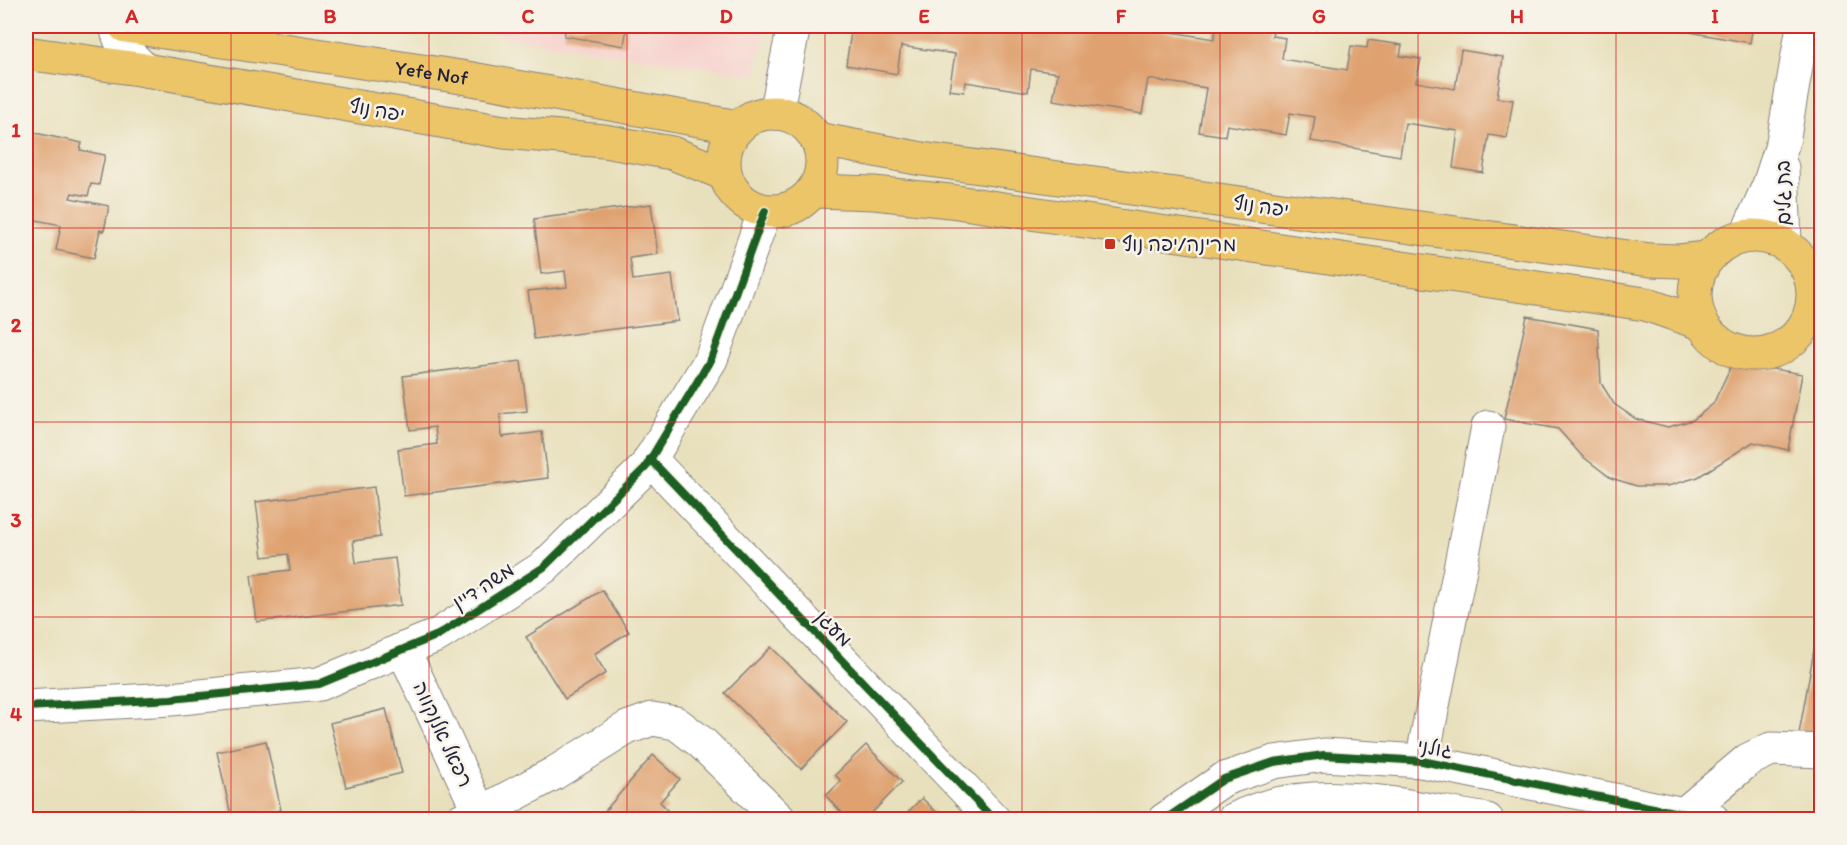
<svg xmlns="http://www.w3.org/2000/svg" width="1847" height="845" font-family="Itim,'Playpen Sans Hebrew',sans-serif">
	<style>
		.built { fill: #f7d0cc }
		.building { fill: #dfa16f }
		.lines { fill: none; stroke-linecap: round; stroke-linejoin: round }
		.minor-casing { stroke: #85817c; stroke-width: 35 }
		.major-casing { stroke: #85817c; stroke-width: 35 }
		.minor { stroke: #fff; stroke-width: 33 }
		.major { stroke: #edc569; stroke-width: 33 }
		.cycleway-casing { stroke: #f7f3e8; stroke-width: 11 }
		.cycleway { stroke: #1b5e20; stroke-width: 8 }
		.grid { fill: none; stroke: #d62828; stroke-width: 1.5; stroke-opacity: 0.55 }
		.poi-dot { fill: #c8321e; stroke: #f7f3e8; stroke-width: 2 }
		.labels { text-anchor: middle; stroke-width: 5; stroke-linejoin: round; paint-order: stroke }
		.street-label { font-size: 20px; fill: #22223b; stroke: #f7f3e8 }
		.poi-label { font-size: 20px; fill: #22223b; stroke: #f7f3e8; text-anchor: start }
		.neatline { fill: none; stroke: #d62828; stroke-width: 2 }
		.grid-label { font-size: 20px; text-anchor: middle; font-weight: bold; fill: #d62828 }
	</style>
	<rect width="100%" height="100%" fill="#f7f3e8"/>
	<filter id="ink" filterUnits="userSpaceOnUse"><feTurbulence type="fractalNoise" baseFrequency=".0167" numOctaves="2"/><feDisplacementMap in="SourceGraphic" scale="12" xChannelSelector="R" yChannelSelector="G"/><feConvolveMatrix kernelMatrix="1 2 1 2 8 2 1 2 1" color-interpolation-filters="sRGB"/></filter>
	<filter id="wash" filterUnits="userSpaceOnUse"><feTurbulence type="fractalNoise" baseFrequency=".008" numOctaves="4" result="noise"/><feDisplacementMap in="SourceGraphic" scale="24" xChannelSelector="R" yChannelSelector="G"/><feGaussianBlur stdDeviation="1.35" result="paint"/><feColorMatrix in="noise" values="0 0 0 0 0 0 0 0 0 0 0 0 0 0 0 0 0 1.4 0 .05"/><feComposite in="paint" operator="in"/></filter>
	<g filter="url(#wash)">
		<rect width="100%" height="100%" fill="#e8e0bc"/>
		<polygon class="built" points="433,26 766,26 755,75"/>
		<g id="blocks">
			<g class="building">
				<polygon points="566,26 627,26 624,46 564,36"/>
				<polygon points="852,26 1153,26 1152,29 1214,39 1217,26 1235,28 1236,26 1274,26 1272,36 1285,38 1282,59 1347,70 1351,46 1367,48 1368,40 1402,45 1400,56 1421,59 1416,82 1455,89 1461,50 1503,57 1497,98 1513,100 1507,138 1489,135 1483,173 1453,168 1458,131 1405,123 1400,156 1311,141 1315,117 1290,113 1286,135 1227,125 1225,136 1199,132 1206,88 1148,79 1142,114 1053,100 1058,73 1031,69 1028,92 966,82 964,92 949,90 955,54 901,46 897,74 846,65"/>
				<polygon points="1656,26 1753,26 1750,43"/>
				<polygon points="26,131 82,143 80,150 105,155 99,185 91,184 88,196 72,193 70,198 109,206 104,231 100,230 94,258 56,250 61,225 26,218"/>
				<polygon points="651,204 658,254 630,258 633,280 672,275 678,321 534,339 528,291 567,287 565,271 541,274 534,219"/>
				<polygon points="1527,316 1598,329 1601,383 1614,404 1636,419 1668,427 1693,420 1713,404 1733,362 1802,374 1788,450 1753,442 1698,477 1668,486 1637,486 1611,478 1582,456 1558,429 1504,419"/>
				<polygon points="521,361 527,411 500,414 502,437 542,432 548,478 404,496 398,449 437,444 435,427 410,430 403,376"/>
				<polygon points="374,487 380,537 353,541 356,563 395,558 401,605 257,622 251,575 290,570 288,554 263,557 256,502"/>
				<polygon points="602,590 629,632 594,654 606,673 565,699 526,637"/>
				<polygon points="1819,622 1822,623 1822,738 1799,734"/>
				<polygon points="771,647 847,722 801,769 725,693"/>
				<polygon points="386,709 402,773 346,787 330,723"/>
				<polygon points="266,741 281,810 232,820 217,752"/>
				<polygon points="866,745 902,782 865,820 849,820 826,796 841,781 835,775"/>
				<polygon points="653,755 680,779 660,802 667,809 658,820 613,820 604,812"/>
				<polygon points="922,798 944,820 900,820"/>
				<polygon points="129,809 168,815 167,820 127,820"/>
			</g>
		</g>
	</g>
	<g filter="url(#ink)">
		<use href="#blocks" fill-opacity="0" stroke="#85817c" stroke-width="1.5"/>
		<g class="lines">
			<g class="minor-casing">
				<g id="minor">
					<path d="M116,26C120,46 131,57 145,70"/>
					<polyline points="776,113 794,26"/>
					<polyline points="1782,168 1785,244"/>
					<polyline points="1746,236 1769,185 1783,142 1803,26"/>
					<polyline points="650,459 994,820"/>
					<polyline points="403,649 483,820"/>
					<polyline points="26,707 171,699 319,684 438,635 544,567 645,468 711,359 765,211"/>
					<polyline points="1422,761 1488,427"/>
					<polyline points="1684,814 1748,760 1771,749 1822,751"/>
					<polyline points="461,820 480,813 553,774 627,728 652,719 676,723 702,743 780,820"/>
					<polyline points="1164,820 1224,779 1274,762 1324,755 1422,761 1713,820"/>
					<path d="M1233,820C1311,779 1405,807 1487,820"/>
				</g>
			</g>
			<g class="major-casing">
				<g id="major">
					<path id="s1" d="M125,26L461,77L738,127"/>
					<polyline points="26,53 145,70 504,132 604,141 672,153 725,174"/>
					<circle cx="773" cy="162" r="49"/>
					<polyline points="817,139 922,159 1650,260 1679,261 1707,258"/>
					<polyline points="814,191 874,193 950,201 1645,304 1700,323"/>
					<circle cx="1754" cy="295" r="59"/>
				</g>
			</g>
			<use href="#minor" class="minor"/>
			<use href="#major" class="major"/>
			<g class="cycleway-casing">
				<g id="cycleway">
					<polyline points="650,459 994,820"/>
					<polyline points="26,707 171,699 319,684 438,635 544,567 645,468 711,359 765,211"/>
					<polyline points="1164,820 1224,779 1274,762 1324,755 1422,761 1713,820"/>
				</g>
			</g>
			<use href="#cycleway" class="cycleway"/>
		</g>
	</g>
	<path class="grid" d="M231,26V820M429,26V820M627,26V820M825,26V820M1022,26V820M1220,26V820M1418,26V820M1616,26V820M26,228H1822M26,422H1822M26,617H1822"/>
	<rect class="poi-dot" x="1104" y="238" width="12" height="12" rx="3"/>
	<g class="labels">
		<g class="street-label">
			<text dy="7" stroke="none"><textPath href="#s1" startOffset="310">Yefe Nof</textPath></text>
			<text transform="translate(377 110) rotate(10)" y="7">יפה נוף</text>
			<text transform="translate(1783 193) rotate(-91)" y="7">בת גלים</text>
			<text transform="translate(1261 206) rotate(8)" y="7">יפה נוף</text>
			<text transform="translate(483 586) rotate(-33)" y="7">משה דיין</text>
			<text transform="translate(834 628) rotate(46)" y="7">מעגן</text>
			<text transform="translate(443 734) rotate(65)" y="7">רפאל אלנקווה</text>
			<text transform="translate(1435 748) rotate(9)" y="7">גולני</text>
		</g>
		<g class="poi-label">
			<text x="1122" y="251">מרינה/יפה נוף</text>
		</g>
	</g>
	<rect width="1847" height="845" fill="none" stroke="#f7f3e8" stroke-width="66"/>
	<rect x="33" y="33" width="1781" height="779" class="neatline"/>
	<g class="grid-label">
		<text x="132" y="23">A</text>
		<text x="330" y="23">B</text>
		<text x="528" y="23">C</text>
		<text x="726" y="23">D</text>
		<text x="924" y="23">E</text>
		<text x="1121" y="23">F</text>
		<text x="1319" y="23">G</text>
		<text x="1517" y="23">H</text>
		<text x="1715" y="23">I</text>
		<text x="16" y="137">1</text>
		<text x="16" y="332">2</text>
		<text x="16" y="527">3</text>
		<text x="16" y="721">4</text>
	</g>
</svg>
